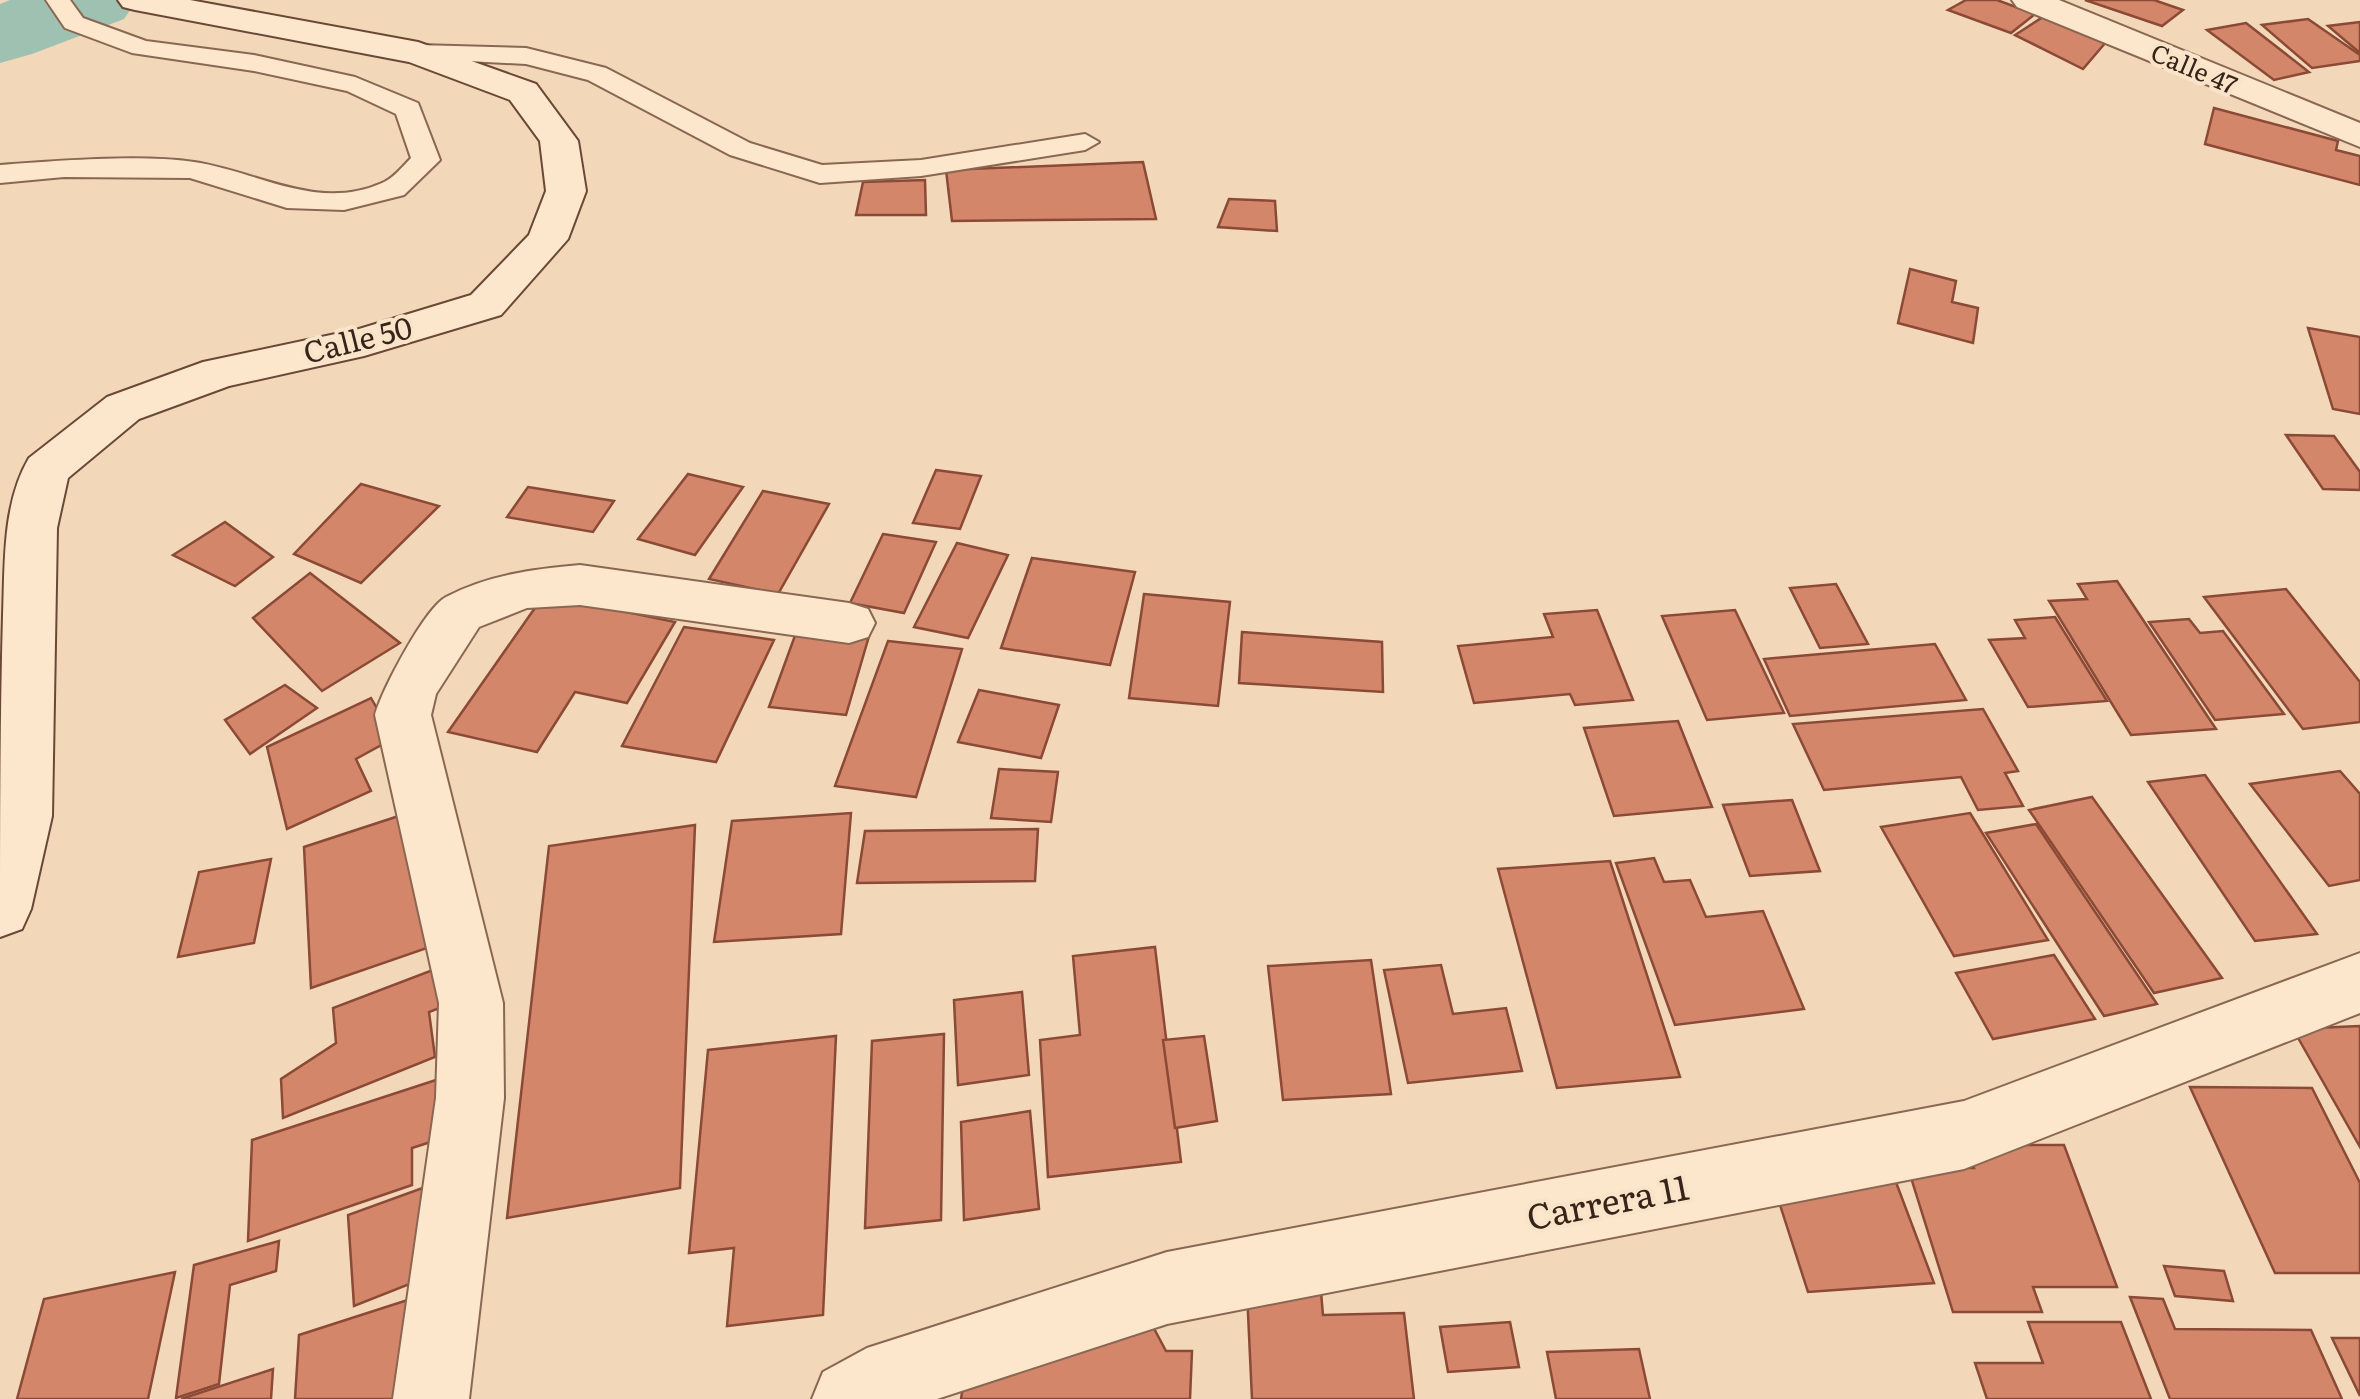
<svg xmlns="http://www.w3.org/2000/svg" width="2360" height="1399" font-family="Literata,serif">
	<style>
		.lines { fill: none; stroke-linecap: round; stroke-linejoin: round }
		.river { fill: #9ec1b2; fill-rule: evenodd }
		.building { fill: #d4866a; stroke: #8b4a36; stroke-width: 2.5 }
		.lane-casing { stroke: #8a6752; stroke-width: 4 }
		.street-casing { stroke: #8a6752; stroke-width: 4 }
		.secondary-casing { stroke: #6b4836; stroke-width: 4 }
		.lane { fill: #fce7cc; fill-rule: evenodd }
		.street { fill: #fce7cc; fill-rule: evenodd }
		.secondary { fill: #fce7cc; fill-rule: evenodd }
		.labels { text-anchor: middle; stroke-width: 8; stroke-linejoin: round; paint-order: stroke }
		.far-street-label { font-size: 25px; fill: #372319; stroke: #f9e4c9 }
		.street-label { font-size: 30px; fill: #372319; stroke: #f9e4c9 }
		.near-street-label { font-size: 35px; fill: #372319; stroke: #f9e4c9 }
	</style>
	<rect width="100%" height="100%" fill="#f2d8b9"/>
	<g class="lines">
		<polygon class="river" points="10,0 137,0 124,19 32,54 0,63 0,4"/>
	</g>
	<g class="building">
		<polygon points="1966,0 1997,0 2035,14 2011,33 1948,10"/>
		<polygon points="2085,0 2154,0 2183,10 2162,26"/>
		<polygon points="2043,17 2106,42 2083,69 2015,35"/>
		<polygon points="2308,19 2360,55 2360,61 2312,68 2262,25"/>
		<polygon points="2360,22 2360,53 2328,26"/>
		<polygon points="2246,23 2309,72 2274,80 2207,30"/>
		<polygon points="2214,108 2338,141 2336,150 2360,156 2360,185 2205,144"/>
		<polygon points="1143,162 1156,219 952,221 946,170"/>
		<polygon points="925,180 926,215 856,215 863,182"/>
		<polygon points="1229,199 1275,201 1277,231 1218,227"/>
		<polygon points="1910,269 1956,281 1952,302 1978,308 1973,343 1898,323"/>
		<polygon points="2308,328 2360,337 2360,414 2333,409"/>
		<polygon points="2286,435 2334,436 2360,472 2360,490 2323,489"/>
		<polygon points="936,470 981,476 960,529 913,523"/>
		<polygon points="688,474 743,487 695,555 638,539"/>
		<polygon points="361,484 439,506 361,583 294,554"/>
		<polygon points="528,487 614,501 593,532 507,517"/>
		<polygon points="763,491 829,504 778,594 709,579"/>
		<polygon points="225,522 273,557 235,586 173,555"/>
		<polygon points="883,534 936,542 904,613 850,603"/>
		<polygon points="957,543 1008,555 968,638 914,627"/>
		<polygon points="1032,558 1135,572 1110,665 1001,648"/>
		<polygon points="310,573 400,643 322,691 253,618"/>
		<polygon points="2117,581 2216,729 2131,735 2049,601 2087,599 2078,584"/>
		<polygon points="1836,584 1868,644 1820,648 1790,588"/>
		<polygon points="2286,589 2360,682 2360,722 2303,729 2204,597"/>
		<polygon points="1144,594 1230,602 1218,706 1129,698"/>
		<polygon points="544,595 675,622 627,703 575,692 537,752 448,732"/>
		<polygon points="1597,610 1633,700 1575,705 1570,694 1474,703 1458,646 1553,637 1544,614"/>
		<polygon points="1735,610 1784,713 1707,720 1662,616"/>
		<polygon points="2055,617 2107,701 2028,707 1989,640 2025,638 2015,620"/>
		<polygon points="2189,619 2200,633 2223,631 2284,714 2215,720 2149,622"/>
		<polygon points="684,627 774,640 716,762 622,746"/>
		<polygon points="797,630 869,636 846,715 769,707"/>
		<polygon points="1242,632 1382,642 1383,692 1239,683"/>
		<polygon points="888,641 962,649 916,797 835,786"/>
		<polygon points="1935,644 1966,700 1790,716 1764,659"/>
		<polygon points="285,685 317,708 250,754 225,720"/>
		<polygon points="979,690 1059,705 1041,758 958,742"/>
		<polygon points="371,698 394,738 356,759 371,791 287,829 267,747"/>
		<polygon points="1983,709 2018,771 2005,773 2023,806 1978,810 1961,777 1824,790 1793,724"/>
		<polygon points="1678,721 1712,807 1614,816 1584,728"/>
		<polygon points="999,769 1058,772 1051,822 991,818"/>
		<polygon points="2340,771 2360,794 2360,880 2329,886 2250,784"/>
		<polygon points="2205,775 2317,934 2255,941 2148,782"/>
		<polygon points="2092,797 2222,978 2154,993 2029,810"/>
		<polygon points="1792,800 1820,871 1750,876 1723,805"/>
		<polygon points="414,811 430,947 311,988 304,847"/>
		<polygon points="851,813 841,934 714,942 732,821"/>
		<polygon points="1970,813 2048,940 1954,956 1881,827"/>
		<polygon points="2036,824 2157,1004 2104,1016 1986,833"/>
		<polygon points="695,825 680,1188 507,1218 549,846"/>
		<polygon points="1038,829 1035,881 857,883 865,831"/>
		<polygon points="1654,858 1664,882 1690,880 1706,917 1763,911 1804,1009 1675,1025 1616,863"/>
		<polygon points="271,859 254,943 178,957 199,872"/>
		<polygon points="1610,861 1680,1077 1557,1088 1498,869"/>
		<polygon points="1155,947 1181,1162 1048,1177 1040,1040 1080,1035 1073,956"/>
		<polygon points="2054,955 2095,1019 1993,1039 1956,973"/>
		<polygon points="459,960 465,998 429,1012 435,1057 283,1118 281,1079 336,1043 333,1008"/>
		<polygon points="1371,960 1391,1094 1283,1100 1268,966"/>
		<polygon points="1441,965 1453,1014 1506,1008 1522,1071 1408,1083 1384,970"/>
		<polygon points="1022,992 1029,1075 958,1085 954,1000"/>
		<polygon points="2360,1026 2360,1147 2293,1029"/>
		<polygon points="944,1034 941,1220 865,1228 872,1041"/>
		<polygon points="836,1036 823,1315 727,1326 734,1248 689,1253 708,1050"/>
		<polygon points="1204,1036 1217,1121 1175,1128 1163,1040"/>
		<polygon points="439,1079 440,1139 412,1148 412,1185 248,1241 252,1140"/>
		<polygon points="2190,1087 2312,1088 2360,1183 2360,1273 2275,1273"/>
		<polygon points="1030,1111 1039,1209 964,1220 961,1122"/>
		<polygon points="1966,1145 2064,1145 2117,1287 2033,1287 2042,1312 1953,1312 1908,1168 1974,1168"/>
		<polygon points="1891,1169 1934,1283 1808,1292 1771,1177"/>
		<polygon points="428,1186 435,1274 354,1306 348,1215"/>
		<polygon points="279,1241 276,1271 230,1285 219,1384 176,1398 194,1265"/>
		<polygon points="2164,1266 2224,1271 2233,1301 2175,1296"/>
		<polygon points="175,1272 148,1399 17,1399 44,1299"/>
		<polygon points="1247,1292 1321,1292 1323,1315 1404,1313 1414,1399 1252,1399"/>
		<polygon points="417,1297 417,1399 295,1399 299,1335"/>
		<polygon points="2130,1297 2163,1299 2175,1329 2311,1330 2342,1399 2170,1399"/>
		<polygon points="1149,1319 1166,1351 1192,1351 1190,1399 961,1399 964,1380"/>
		<polygon points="1510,1322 1519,1367 1448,1372 1440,1327"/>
		<polygon points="2028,1322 2121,1322 2151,1399 1987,1399 1975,1363 2043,1363"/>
		<polygon points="2332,1338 2360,1338 2360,1396"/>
		<polygon points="1639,1349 1650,1399 1556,1399 1547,1352"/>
		<polygon points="273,1369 271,1399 181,1399"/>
	</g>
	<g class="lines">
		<g class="lane-casing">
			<g id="lane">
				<path d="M46,0H70L83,18L146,41L254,55L355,77L418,103L440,160L404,195L344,210L287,208L190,178L64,177L0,183V165C56,161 139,154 194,162C257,171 317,212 382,183C393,179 403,166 411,158L396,114L347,91L254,71L132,53L65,28Z"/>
				<polygon points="418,45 526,48 606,68 750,143 822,165 921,160 1085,134 1099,142 1085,150 921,176 820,183 730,155 588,80 526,64 409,58 405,53"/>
			</g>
		</g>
		<g class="street-casing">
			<g id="street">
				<polygon points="2012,0 2059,0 2360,123 2360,147 2017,7"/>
				<path d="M580,565L849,603L868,609L875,623L868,637L849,643L580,605L527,608L479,627L436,694L431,715L503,1003L504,1098L469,1399H393L436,1098L439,1003L375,715C382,690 424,609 446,597C488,575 533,569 580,565Z"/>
				<polygon points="2360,953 2360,1013 1964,1169 1167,1324 937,1399 812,1399 823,1372 867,1348 1167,1252 1964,1101"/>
			</g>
		</g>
		<g class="secondary-casing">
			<path id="secondary" d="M118,0H190L418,42L536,84L578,141L586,191L568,239L501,315L364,356L229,386L139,419L68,478L57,528L52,816L31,909L22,929L0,937C0,829 0,722 3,615C5,564 2,504 29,458L107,397L203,362L359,329L471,295L529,235L546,191L540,141L510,100L409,62L135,10L123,7Z"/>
		</g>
		<use href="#lane" class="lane"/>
		<use href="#street" class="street"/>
		<use href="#secondary" class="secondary"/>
	</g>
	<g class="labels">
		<g class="far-street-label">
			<text transform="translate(2194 69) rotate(23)" y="9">Calle 47</text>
		</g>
		<g class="street-label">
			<text transform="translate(358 341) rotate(-14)" y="10">Calle 50</text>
		</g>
		<g class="near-street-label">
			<text transform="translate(1608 1203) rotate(-11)" y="12">Carrera 11</text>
		</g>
	</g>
</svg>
